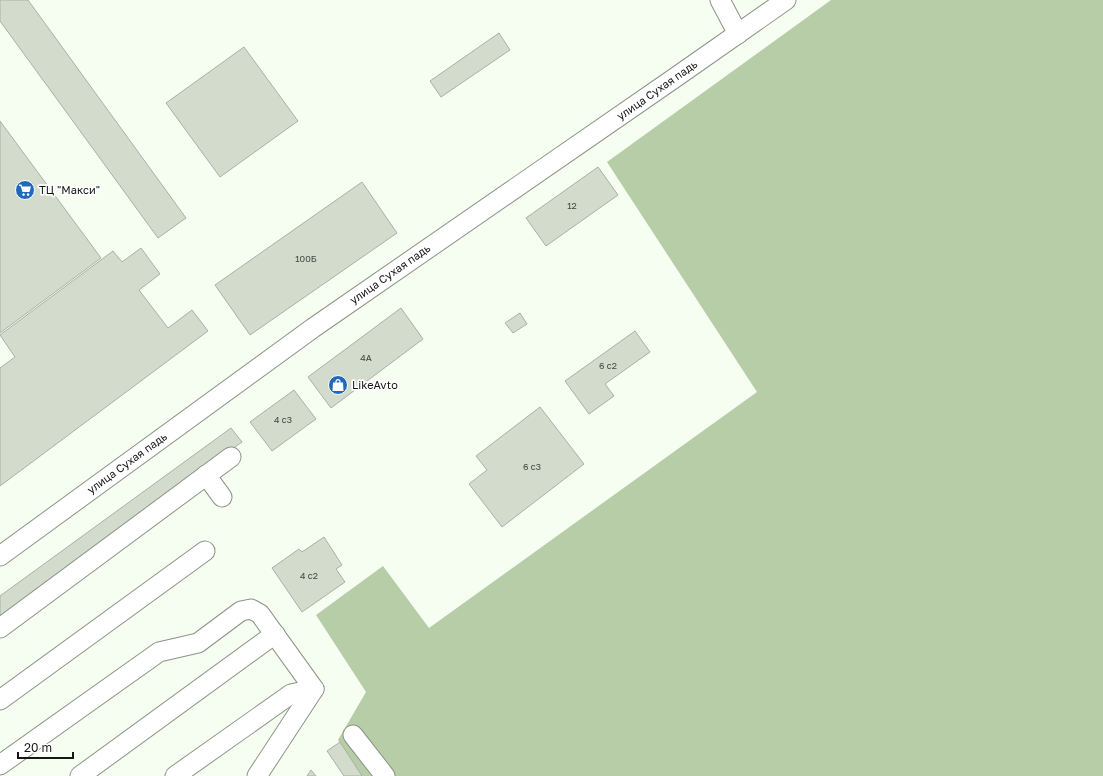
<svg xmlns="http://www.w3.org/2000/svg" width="1103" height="776" font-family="'Golos Text',sans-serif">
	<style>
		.forest { fill: #b6cda7 }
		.building { fill: #d3dbcd; stroke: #a9b1a4 }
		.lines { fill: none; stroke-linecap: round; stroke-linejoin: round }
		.minor-casing { stroke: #8b9487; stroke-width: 21 }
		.minor { stroke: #fff; stroke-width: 19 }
		.labels { text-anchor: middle; stroke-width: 3.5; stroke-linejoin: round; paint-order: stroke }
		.number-label { font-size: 9px; fill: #444842 }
		.street-label { font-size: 11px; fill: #141713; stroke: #fff }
		.poi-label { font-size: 11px; fill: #141713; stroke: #fff; text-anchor: start }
	</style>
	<rect width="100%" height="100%" fill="#f5fef0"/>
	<polygon class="forest" points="831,0 1103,0 1103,776 360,776 338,740 366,692 316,615 383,566 429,628 757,392 607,162"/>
	<g class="building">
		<polygon points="0,0 28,0 186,218 158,238 0,21"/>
		<polygon points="499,33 510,50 441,97 430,81"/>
		<polygon points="244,47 298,121 220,177 166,103"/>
		<polygon points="0,121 101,258 0,333"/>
		<polygon points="598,167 618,195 546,246 526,218"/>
		<polygon points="362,182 397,233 250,335 215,285"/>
		<polygon points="141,248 160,274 139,290 168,328 192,310 208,331 0,486 0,368 15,357 0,335 113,251 122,262"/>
		<polygon points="401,308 423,339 331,408 308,377"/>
		<polygon points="520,313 527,324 513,333 505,323"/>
		<polygon points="635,331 650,352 605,384 614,396 589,414 565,381"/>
		<polygon points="294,390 316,419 272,451 250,422"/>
		<polygon points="540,407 584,464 502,527 469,484 487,470 476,456"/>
		<polygon points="231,428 242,442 0,617 0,596"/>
		<polygon points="324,537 342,565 336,569 345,582 302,612 272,568 299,549 302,552"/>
		<polygon points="340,742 362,776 344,776 327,751"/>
		<polygon points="311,770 316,776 307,776"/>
	</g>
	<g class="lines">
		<g class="minor-casing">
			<g id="minor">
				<polyline points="720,0 738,34"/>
				<polyline points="206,475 222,497"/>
				<polyline points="0,556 313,328 676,77 786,0"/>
				<polyline points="0,628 231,457"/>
				<polyline points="0,700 205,551"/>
				<polyline points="353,735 385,776"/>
				<polyline points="0,765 159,652 198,643 241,611 251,609 260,614 314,689 257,776"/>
				<polyline points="80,776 275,634"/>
				<polyline points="175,776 291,694 314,689"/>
			</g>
		</g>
		<use href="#minor" class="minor"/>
	</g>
	<defs>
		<g id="supermarket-disc" transform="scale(1)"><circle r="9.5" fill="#2069b9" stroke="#fff"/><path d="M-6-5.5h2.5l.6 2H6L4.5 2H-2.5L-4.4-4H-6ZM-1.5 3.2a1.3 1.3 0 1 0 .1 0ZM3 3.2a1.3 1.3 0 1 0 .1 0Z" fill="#fff"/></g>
		<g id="shop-disc" transform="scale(1)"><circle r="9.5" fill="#2069b9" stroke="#fff"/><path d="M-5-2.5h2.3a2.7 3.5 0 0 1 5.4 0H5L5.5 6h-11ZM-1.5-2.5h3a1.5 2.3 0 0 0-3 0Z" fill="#fff"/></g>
	</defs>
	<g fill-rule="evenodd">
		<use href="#supermarket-disc" x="25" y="190"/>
		<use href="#shop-disc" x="338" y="385"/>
	</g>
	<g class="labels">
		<g class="number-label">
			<text x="572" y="209">12</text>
			<text x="306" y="262">100Б</text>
			<text x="366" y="361">4А</text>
			<text x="608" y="369">6 с2</text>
			<text x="283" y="423">4 с3</text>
			<text x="532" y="470">6 с3</text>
			<text x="309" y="579">4 с2</text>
		</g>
		<g class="street-label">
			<text transform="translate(657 90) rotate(-35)" y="4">улица Сухая падь</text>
			<text transform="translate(390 274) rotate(-35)" y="4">улица Сухая падь</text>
			<text transform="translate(127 463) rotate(-36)" y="4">улица Сухая падь</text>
		</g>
		<g class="poi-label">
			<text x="39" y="194">ТЦ "Макси"</text>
			<text x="352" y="389">LikeAvto</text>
		</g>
	</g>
	<path d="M18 752v6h55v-6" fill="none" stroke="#141713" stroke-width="2"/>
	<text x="24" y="752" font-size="12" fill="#141713" stroke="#ffffff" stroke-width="3" paint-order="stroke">20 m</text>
</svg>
